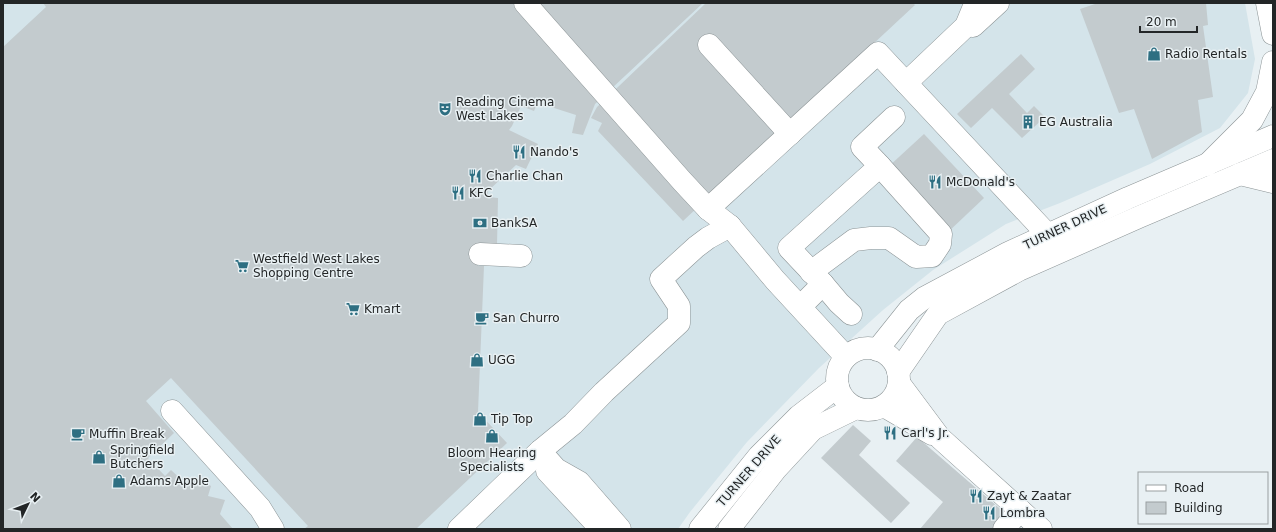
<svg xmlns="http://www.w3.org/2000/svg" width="1276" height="532" font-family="'DejaVu Sans',sans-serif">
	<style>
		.built { fill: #d4e4ea }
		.building { fill: #c3cbce }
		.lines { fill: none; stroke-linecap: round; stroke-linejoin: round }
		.minor-casing { stroke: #8c9496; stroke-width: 23 }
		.major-casing { stroke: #8c9496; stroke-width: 23 }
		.minor { stroke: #fff; stroke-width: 22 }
		.major { stroke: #fff; stroke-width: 22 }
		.labels { text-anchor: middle; stroke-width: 3; stroke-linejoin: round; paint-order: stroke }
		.poi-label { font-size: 12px; fill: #232627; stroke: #e8f0f3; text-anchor: start }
		.street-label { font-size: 12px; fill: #232627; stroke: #e8f0f3 }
	</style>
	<rect width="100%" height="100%" fill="#e8f0f3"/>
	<polygon class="built" points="3,3 1245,3 1255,59 1248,93 1220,128 1150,164 1060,203 1006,224 933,270 883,310 819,368 747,442 690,512 678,529 3,529"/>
	<g class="building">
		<polygon points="43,3 703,3 595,104 583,135 572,133 576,115 551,107 538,102 534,111 521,106 512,126 509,130 538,144 526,169 516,165 488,191 488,197 498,198 497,245 479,244 478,266 484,266 478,412 507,443 416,529 304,529 308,526 171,378 146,401 174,433 148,458 165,476 171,470 185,483 190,478 204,482 211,486 208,496 225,500 220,514 233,529 3,529 3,47 46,7"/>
		<polygon points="706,3 913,3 915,5 683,221 598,131 602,123 591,118 597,107"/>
		<polygon points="1098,3 1206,3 1208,25 1203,26 1213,97 1198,100 1202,132 1152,159 1134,109 1119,113 1080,9"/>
		<polygon points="1021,54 1035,69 1009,94 1027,113 1034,106 1045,117 1022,138 992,108 971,128 957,114"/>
		<polygon points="924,134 984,198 947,233 887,168"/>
		<polygon points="853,425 871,441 859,455 910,503 891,523 821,458"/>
		<polygon points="917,437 1005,513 992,529 920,529 943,502 896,461"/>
	</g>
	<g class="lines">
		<g class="minor-casing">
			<g id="minor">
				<polyline points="525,3 682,181 708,209 730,226 775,280 846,357"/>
				<polyline points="973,26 998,3"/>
				<polyline points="709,45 790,134"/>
				<polyline points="906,83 966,26 973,9 980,3"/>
				<polyline points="708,209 878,53 1048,235"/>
				<polyline points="480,254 521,256"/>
				<polyline points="811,272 854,240 871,238 889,238 916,257 932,256 940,244 941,234 880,166"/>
				<polyline points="823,284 839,303 851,314"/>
				<polyline points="807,300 823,284 789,248 880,166 862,147 894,117"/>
				<circle cx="868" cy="379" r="31"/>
				<polyline points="877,350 909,310 924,298 1008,253 1128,198 1273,136"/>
				<polyline points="898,372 938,314 1019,270 1139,217 1273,160"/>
				<polyline points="899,383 940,438 1041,529"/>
				<polyline points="884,406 932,434"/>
				<polyline points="172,411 260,508 273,529"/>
				<polyline points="540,451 556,469 579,482 620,529"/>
				<polyline points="547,471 601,529"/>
				<polyline points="459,529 540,451 573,424 604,392 679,323 679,306 661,279 696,247 708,238 730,226"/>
				<polyline points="700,529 759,456 799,416 838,386"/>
				<polyline points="729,529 776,469 813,429 856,408"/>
				<polyline points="1004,529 1020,510"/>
			</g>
		</g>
		<g class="major-casing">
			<g id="major">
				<polyline points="1267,3 1273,34"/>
				<polyline points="1207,165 1252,120 1267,92 1273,62"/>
				<polyline points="1240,174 1273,182"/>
			</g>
		</g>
		<use href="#minor" class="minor"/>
		<use href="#major" class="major"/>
	</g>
	<defs>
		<g id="shop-bare" transform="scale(1.08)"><path d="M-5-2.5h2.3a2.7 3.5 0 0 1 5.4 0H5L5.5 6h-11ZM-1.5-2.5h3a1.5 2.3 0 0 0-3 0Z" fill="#2e6f82" stroke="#e8f0f3" stroke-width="2.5" paint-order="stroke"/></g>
		<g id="theatre-bare" transform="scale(1.08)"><path d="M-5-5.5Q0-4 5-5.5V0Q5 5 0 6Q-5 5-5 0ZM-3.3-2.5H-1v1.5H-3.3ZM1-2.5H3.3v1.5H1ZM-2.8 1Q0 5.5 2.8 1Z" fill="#2e6f82" stroke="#e8f0f3" stroke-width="2.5" paint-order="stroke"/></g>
		<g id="building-bare" transform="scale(1.08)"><path d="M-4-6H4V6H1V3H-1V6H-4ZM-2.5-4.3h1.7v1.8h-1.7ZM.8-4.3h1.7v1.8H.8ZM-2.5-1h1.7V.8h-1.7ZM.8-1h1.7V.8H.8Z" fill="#2e6f82" stroke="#e8f0f3" stroke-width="2.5" paint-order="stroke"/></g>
		<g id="restaurant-bare" transform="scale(1.08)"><path d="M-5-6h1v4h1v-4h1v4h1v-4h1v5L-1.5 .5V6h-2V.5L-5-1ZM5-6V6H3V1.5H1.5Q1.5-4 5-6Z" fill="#2e6f82" stroke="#e8f0f3" stroke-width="2.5" paint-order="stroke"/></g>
		<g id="bank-bare" transform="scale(1.08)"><path d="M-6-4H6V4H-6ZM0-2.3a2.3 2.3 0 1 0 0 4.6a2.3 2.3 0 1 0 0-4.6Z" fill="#2e6f82" stroke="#e8f0f3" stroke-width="2.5" paint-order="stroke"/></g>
		<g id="supermarket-bare" transform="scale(1.08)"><path d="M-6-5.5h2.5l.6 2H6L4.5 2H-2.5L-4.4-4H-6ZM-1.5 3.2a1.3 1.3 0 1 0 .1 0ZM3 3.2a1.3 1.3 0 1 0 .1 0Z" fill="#2e6f82" stroke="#e8f0f3" stroke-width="2.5" paint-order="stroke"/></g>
		<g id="cafe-bare" transform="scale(1.08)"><path d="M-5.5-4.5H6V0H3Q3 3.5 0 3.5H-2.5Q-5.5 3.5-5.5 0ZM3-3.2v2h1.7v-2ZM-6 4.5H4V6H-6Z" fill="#2e6f82" stroke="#e8f0f3" stroke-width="2.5" paint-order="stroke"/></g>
	</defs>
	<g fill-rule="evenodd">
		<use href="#shop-bare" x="1154" y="54"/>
		<use href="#theatre-bare" x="445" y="109"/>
		<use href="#building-bare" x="1028" y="122"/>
		<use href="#restaurant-bare" x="519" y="152"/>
		<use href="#restaurant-bare" x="475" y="176"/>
		<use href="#restaurant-bare" x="935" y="182"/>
		<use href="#restaurant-bare" x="458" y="193"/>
		<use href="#bank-bare" x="480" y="223"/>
		<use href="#supermarket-bare" x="242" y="266"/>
		<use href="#supermarket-bare" x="353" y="309"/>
		<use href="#cafe-bare" x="482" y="318"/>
		<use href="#shop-bare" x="477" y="360"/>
		<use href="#shop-bare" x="480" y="419"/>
		<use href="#restaurant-bare" x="890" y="433"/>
		<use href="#cafe-bare" x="78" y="434"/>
		<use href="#shop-bare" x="492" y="436"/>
		<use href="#shop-bare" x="99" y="457"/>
		<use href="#shop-bare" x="119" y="481"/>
		<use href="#restaurant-bare" x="976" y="496"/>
		<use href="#restaurant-bare" x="989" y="513"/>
	</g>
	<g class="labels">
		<g class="poi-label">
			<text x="1165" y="58">Radio Rentals</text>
			<text x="456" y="106">Reading Cinema<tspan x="456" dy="14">West Lakes</tspan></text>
			<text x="1039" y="126">EG Australia</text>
			<text x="530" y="156">Nando's</text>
			<text x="486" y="180">Charlie Chan</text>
			<text x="946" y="186">McDonald's</text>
			<text x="469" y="197">KFC</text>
			<text x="491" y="227">BankSA</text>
			<text x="253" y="263">Westfield West Lakes<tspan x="253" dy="14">Shopping Centre</tspan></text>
			<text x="364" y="313">Kmart</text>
			<text x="493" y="322">San Churro</text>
			<text x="488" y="364">UGG</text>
			<text x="491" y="423">Tip Top</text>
			<text x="901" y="437">Carl's Jr.</text>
			<text x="89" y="438">Muffin Break</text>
			<text x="110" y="454">Springfield<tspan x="110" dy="14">Butchers</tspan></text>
			<text x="492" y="457" text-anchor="middle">Bloom Hearing<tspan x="492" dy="14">Specialists</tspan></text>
			<text x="130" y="485">Adams Apple</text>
			<text x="987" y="500">Zayt &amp; Zaatar</text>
			<text x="1000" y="517">Lombra</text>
		</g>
		<g class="street-label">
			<text transform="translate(1065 227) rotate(-25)" y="4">TURNER DRIVE</text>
			<text transform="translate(749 471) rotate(-49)" y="4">TURNER DRIVE</text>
		</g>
	</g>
	<rect width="1276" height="532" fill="none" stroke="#232627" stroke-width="8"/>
	<rect x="1138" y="472" width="130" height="52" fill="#e8f0f3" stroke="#999fa1"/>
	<rect x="1146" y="485" width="20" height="6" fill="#ffffff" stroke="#999fa1"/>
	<text x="1174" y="492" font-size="12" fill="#232627">Road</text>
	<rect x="1146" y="502" width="20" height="12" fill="#c3cbce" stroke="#999fa1"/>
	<text x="1174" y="512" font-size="12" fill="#232627">Building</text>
	<g transform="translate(28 504) rotate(47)" stroke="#e8f0f3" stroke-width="3" paint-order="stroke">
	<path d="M0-3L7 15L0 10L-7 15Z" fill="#232627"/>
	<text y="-6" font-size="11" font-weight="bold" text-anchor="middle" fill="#232627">N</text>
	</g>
	<path d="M1140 26v6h57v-6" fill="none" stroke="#232627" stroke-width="2"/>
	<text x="1146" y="26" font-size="12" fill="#232627" stroke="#e8f0f3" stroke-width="3" paint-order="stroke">20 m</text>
</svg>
